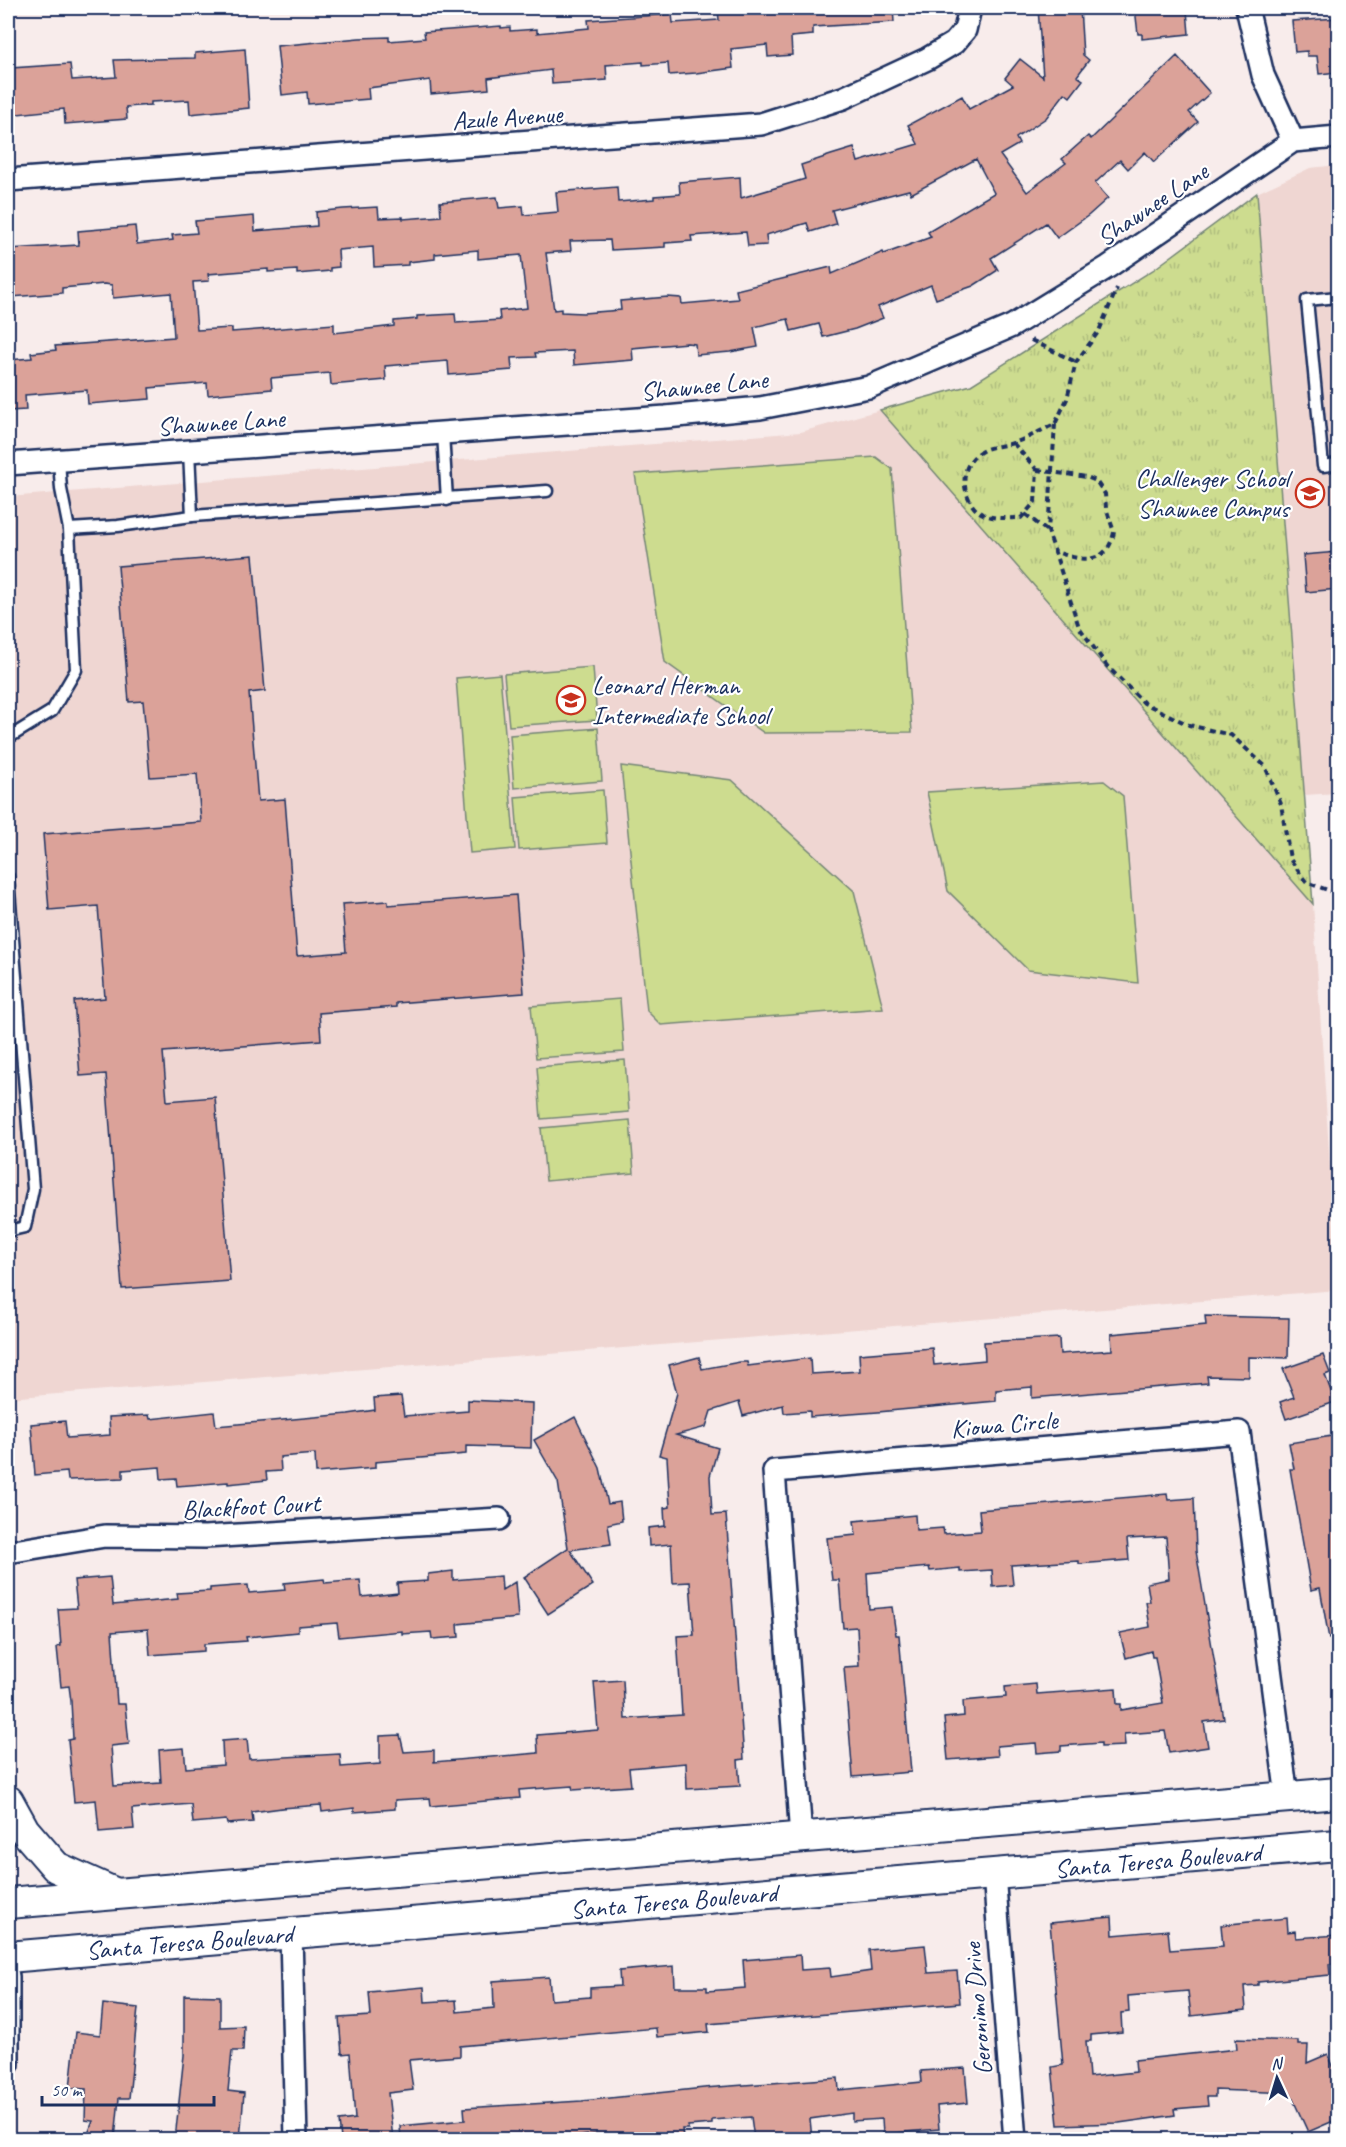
<svg xmlns="http://www.w3.org/2000/svg" width="1346" height="2147" font-family="Caveat,sans-serif">
	<style>
		.built { fill: #efd6d2 }
		.green { fill: #cddc8f; stroke: #748676; stroke-width: 1.5 }
		.park { fill: url(#park-tufts); stroke: #748676; stroke-width: 1.5 }
		.building { fill: #dba299; stroke: #1b2f5e; stroke-width: 1.5; fill-rule: evenodd }
		.lines { fill: none; stroke-linecap: round; stroke-linejoin: round }
		.lane-casing { stroke: #1b2f5e; stroke-width: 15 }
		.street-casing { stroke: #1b2f5e; stroke-width: 26 }
		.secondary-casing { stroke: #1b2f5e; stroke-width: 34 }
		.path { stroke: #1b2f5e; stroke-width: 4; stroke-dasharray: 6 4.5; stroke-linecap: butt }
		.lane { stroke: #fff; stroke-width: 10 }
		.street { stroke: #fff; stroke-width: 21 }
		.secondary { stroke: #fff; stroke-width: 30 }
		.labels { text-anchor: middle; stroke-width: 4.5; stroke-linejoin: round; paint-order: stroke }
		.street-label { font-size: 26px; fill: #1b2f5e; stroke: #fff }
		.poi-label { font-size: 26px; fill: #1b2f5e; stroke: #fff; text-anchor: end }
	</style>
	<defs>
		<pattern id="park-tufts" width="24" height="20" patternUnits="userSpaceOnUse" patternTransform="scale(1.5)"><rect width="24" height="20" fill="#cddc8f"/><path d="M3 7l-1-3M5 7V3M7 7l1-3M15 17l-1-3M17 17v-4M19 17l1-3" fill="none" stroke="#afbd7e"/></pattern>
	</defs>
	<rect width="100%" height="100%" fill="#f8eceb"/>
	<filter id="ink" filterUnits="userSpaceOnUse"><feTurbulence type="fractalNoise" baseFrequency=".0167" numOctaves="2"/><feDisplacementMap in="SourceGraphic" scale="12" xChannelSelector="R" yChannelSelector="G"/><feConvolveMatrix kernelMatrix="1 2 1 2 8 2 1 2 1" color-interpolation-filters="sRGB"/></filter>
	<g filter="url(#ink)">
		<g class="built">
			<polygon points="1338,165 1338,793 1304,795 1257,193 1310,168"/>
			<polygon points="880,410 1313,904 1338,1290 8,1398 8,497 801,432"/>
		</g>
		<g class="green">
			<polygon points="876,457 892,469 912,732 764,733 665,662 635,474"/>
			<polygon points="593,667 597,720 509,726 504,674"/>
			<polygon points="500,674 515,849 470,853 456,678"/>
			<polygon points="598,728 602,781 514,788 510,735"/>
			<polygon points="621,766 732,780 854,891 883,1008 661,1025 647,1011"/>
			<polygon points="1104,781 1123,796 1138,983 1028,970 948,891 927,792"/>
			<polygon points="603,790 607,843 519,850 515,797"/>
			<polygon points="620,999 624,1052 536,1058 531,1006"/>
			<polygon points="625,1060 629,1112 541,1119 537,1067"/>
			<polygon points="630,1120 634,1173 546,1181 541,1128"/>
		</g>
		<polygon class="park" points="1257,193 1313,904 880,410 971,385 1153,270"/>
		<g class="building">
			<polygon points="744,8 893,8 894,22 813,27 813,35 791,37 792,55 768,57 767,45 731,49 733,68 696,73 669,75 668,63 643,65 643,62 606,65 607,80 552,84 551,70 488,78 489,89 431,94 430,80 368,88 369,99 308,104 307,92 282,95 277,46 359,38 389,37 389,41 425,38 424,32 501,26 501,28 510,27 510,31 537,29 537,33 589,28 588,20 672,14 673,23 719,20 718,10"/>
			<path d="M1038,8H1080L1083,55L1089,60L1077,76L1083,80L1070,97L1065,93L1046,118L1016,138L1019,144L1000,155L1027,192L1066,163L1062,159L1088,136L1091,139L1177,56L1210,93L1189,112L1198,122L1154,162L1145,152L1128,169L1120,160L1095,183L1108,198L1089,215L1057,238L1046,223L991,258L998,270L973,286L936,299L931,285L878,307L883,318L855,329L823,337L819,324L791,331L788,319L754,327L758,347L730,352L696,355L695,344L687,343L632,348L633,360L574,365L573,351L535,353L536,357L511,358L512,370L449,375L448,361L385,366L386,380L331,385L330,373L271,378L272,389L208,395L207,383L149,388L150,399L88,404L87,390L25,395L26,410L8,411V360L32,358L31,353L56,350L55,346L174,337L171,293L113,298L112,285L104,284L62,288V293L11,297L10,276H8V249L79,245L78,231L135,226L137,244L173,240L172,235L197,233L195,221L230,218L254,216L255,231L317,226L316,212L343,209L378,207L379,218L403,217V219L441,216L440,202L497,197L499,208L523,206L524,215L558,212L556,192L617,187L618,202L654,199V196L680,194L679,182L740,177L741,198L805,179L801,165L831,155L854,148L858,162L918,144L908,125L962,96L969,109L1013,85L1005,78L1020,59L1043,77ZM976,159L994,193L928,232L931,237L884,254L883,252L832,274L831,267L736,290L738,299L682,304L681,298L668,297L620,301L621,310L583,313L561,312V309L554,310L546,253L571,251L570,241L610,240L611,250L665,247V243L692,241L691,236L746,232L748,246L767,245L766,235L807,223L810,232L836,224L832,210L909,190L911,194ZM373,247L374,267L408,265V262L435,259V254L478,250V259L521,255L527,308L499,311L500,320L456,323L455,314L417,316V319L394,321V326L334,333V324L232,332V328L197,330L193,282L209,281L208,274L268,269V272L297,270V274L330,271V268L339,267L338,250Z"/>
			<polygon points="1135,8 1171,8 1172,12 1187,10 1189,34 1142,39 1142,34 1138,34"/>
			<polygon points="1338,18 1338,72 1319,74 1317,56 1307,56 1307,51 1295,52 1292,21"/>
			<polygon points="245,49 249,108 190,114 189,100 151,102 151,105 126,107 127,119 65,124 64,109 8,115 8,71 12,70 11,68 70,64 72,80 116,77 114,60 195,58 195,53"/>
			<polygon points="1338,552 1338,589 1306,592 1303,555"/>
			<polygon points="253,555 265,691 249,693 258,801 285,799 297,956 346,952 342,904 388,901 388,905 516,895 524,993 396,1003 396,1007 319,1013 321,1040 163,1052 167,1101 215,1097 230,1281 122,1289 106,1074 80,1076 74,1001 105,998 98,906 49,910 43,834 201,822 197,774 150,777 143,701 129,702 118,566"/>
			<polygon points="1205,1316 1289,1318 1288,1358 1249,1357 1249,1377 1207,1376 1208,1383 1032,1398 1032,1387 996,1390 996,1401 878,1412 810,1417 810,1411 784,1413 783,1405 743,1416 739,1402 711,1411 706,1427 676,1435 718,1448 710,1476 712,1515 726,1514 744,1759 738,1760 740,1786 687,1789 686,1763 629,1768 631,1786 573,1790 572,1786 519,1790 520,1798 431,1806 430,1798 395,1800 395,1809 354,1812 354,1808 322,1812 321,1805 282,1808 252,1812 253,1822 227,1824 226,1820 193,1823 191,1804 132,1809 134,1829 99,1832 96,1800 74,1802 68,1740 73,1739 71,1701 69,1686 61,1687 57,1647 61,1646 58,1609 77,1608 74,1580 110,1577 113,1605 178,1599 177,1593 210,1591 210,1588 248,1585 249,1593 285,1590 284,1583 324,1579 325,1583 360,1580 362,1597 398,1593 397,1583 428,1581 428,1574 453,1571 453,1580 501,1576 502,1590 515,1582 518,1618 458,1624 459,1637 432,1639 431,1632 402,1634 402,1631 339,1637 337,1623 298,1626 298,1632 246,1637 247,1641 204,1644 204,1651 150,1655 148,1629 112,1632 117,1704 125,1704 129,1744 111,1746 114,1786 161,1783 159,1750 184,1748 186,1768 223,1765 222,1741 247,1739 249,1759 340,1754 341,1767 380,1764 380,1736 400,1735 404,1752 434,1750 434,1762 538,1753 537,1735 598,1730 594,1682 623,1680 625,1719 682,1715 677,1636 694,1635 690,1582 673,1583 671,1544 649,1546 648,1528 665,1526 664,1508 670,1507 667,1457 659,1455 677,1393 669,1365 699,1357 702,1369 740,1362 747,1362 748,1366 810,1358 811,1374 860,1371 859,1354 932,1348 934,1365 985,1360 984,1342 1059,1338 1060,1354 1112,1350 1111,1334 1206,1325"/>
			<polygon points="1323,1355 1330,1373 1325,1375 1335,1402 1286,1419 1280,1402 1294,1397 1283,1369"/>
			<polygon points="401,1396 404,1416 468,1411 468,1400 532,1403 531,1448 466,1446 466,1454 375,1462 375,1468 316,1473 315,1454 280,1457 281,1471 266,1472 267,1480 228,1484 228,1482 177,1486 176,1478 161,1479 160,1467 123,1470 123,1478 99,1479 68,1480 67,1472 35,1475 31,1424 65,1421 67,1438 110,1435 109,1417 149,1415 150,1419 214,1412 216,1426 348,1414 375,1410 374,1398"/>
			<polygon points="575,1417 600,1468 608,1504 620,1502 622,1521 608,1524 611,1544 570,1550 593,1585 548,1614 524,1577 568,1548 558,1482 534,1440"/>
			<polygon points="1338,1435 1338,1638 1329,1639 1320,1588 1311,1590 1290,1469 1294,1469 1289,1443"/>
			<polygon points="1167,1494 1168,1500 1194,1498 1196,1551 1224,1719 1204,1722 1208,1747 1169,1753 1165,1731 1124,1734 1125,1746 1101,1747 1101,1743 1061,1746 1061,1751 1037,1753 1036,1743 997,1746 998,1756 948,1760 944,1718 964,1716 963,1701 1006,1697 1005,1687 1036,1684 1037,1694 1116,1688 1117,1704 1121,1704 1121,1710 1163,1703 1155,1657 1152,1657 1151,1651 1126,1658 1120,1633 1150,1627 1146,1602 1150,1602 1147,1583 1169,1579 1166,1537 1127,1539 1129,1560 1079,1564 1079,1561 1011,1565 1013,1585 993,1587 992,1570 960,1572 960,1568 930,1571 929,1567 867,1573 869,1609 892,1607 896,1635 899,1635 911,1772 853,1777 844,1667 859,1666 857,1627 843,1628 839,1580 832,1580 827,1538 856,1535 854,1521 915,1515 916,1530 943,1528 944,1534 981,1531 979,1510"/>
			<polygon points="1112,1917 1113,1935 1168,1930 1170,1950 1223,1946 1221,1925 1287,1918 1288,1932 1295,1931 1296,1938 1338,1935 1338,1963 1329,1964 1330,1975 1258,1982 1258,1985 1244,1986 1246,2010 1191,2016 1188,1991 1128,1996 1129,2012 1121,2013 1122,2032 1091,2035 1091,2041 1086,2041 1089,2077 1136,2072 1135,2060 1237,2049 1236,2039 1298,2041 1298,2045 1308,2045 1307,2063 1328,2054 1338,2078 1338,2119 1308,2132 1290,2093 1215,2090 1215,2097 1207,2097 1208,2106 1174,2109 1175,2115 1119,2123 1058,2125 1052,2067 1063,2065 1050,1923"/>
			<polygon points="925,1945 928,1973 957,1971 960,2003 708,2024 709,2032 657,2037 656,2028 460,2046 460,2056 409,2060 413,2090 388,2093 393,2139 341,2139 339,2121 355,2119 350,2053 342,2054 339,2018 371,2016 369,1992 424,1987 425,2002 456,2000 457,2012 494,2008 493,1981 549,1977 551,2000 590,1997 590,1988 620,1986 619,1971 674,1966 675,1987 707,1987 707,1991 745,1988 743,1960 800,1955 801,1970 830,1968 831,1977 871,1971 869,1950"/>
			<polygon points="184,1995 220,1996 220,2027 244,2026 243,2051 232,2051 228,2091 244,2093 240,2139 175,2139 184,2055"/>
			<polygon points="103,2004 138,2008 129,2098 119,2098 115,2139 86,2139 93,2121 85,2120 86,2089 70,2088 76,2032 100,2035"/>
			<polygon points="965,2068 968,2103 937,2106 939,2129 883,2134 882,2119 852,2121 852,2113 810,2119 812,2139 754,2139 751,2117 712,2120 712,2124 688,2126 688,2129 682,2129 683,2139 596,2139 596,2134 554,2139 401,2139 400,2126 465,2120 464,2108 582,2101 704,2088 838,2078 839,2090 922,2082 921,2071"/>
		</g>
		<g class="lines">
			<g class="lane-casing">
				<g id="lane">
					<polyline points="1338,297 1307,300 1323,466 1338,464"/>
					<polyline points="443,433 447,500"/>
					<polyline points="189,451 192,516"/>
					<polyline points="59,460 61,489 69,529"/>
					<polyline points="8,738 52,711 76,670 69,529 118,526 192,516 547,491"/>
					<polyline points="8,877 33,1189 25,1227 8,1231"/>
				</g>
			</g>
			<g class="street-casing">
				<g id="street">
					<polyline points="1247,8 1263,75 1293,141"/>
					<polyline points="8,180 761,124 843,98 927,59 954,43 965,30 970,8"/>
					<polyline points="8,464 666,417 760,408 869,387 1012,326 1108,267 1293,141 1338,137"/>
					<polyline points="8,1552 105,1536 205,1537 499,1519"/>
					<polyline points="801,1837 774,1471 1239,1432 1287,1797"/>
					<polyline points="994,1874 1015,2140"/>
					<polyline points="291,1933 296,2140"/>
					<polyline points="8,1976 8,2064"/>
				</g>
			</g>
			<g class="secondary-casing">
				<g id="secondary">
					<polyline points="8,1801 24,1830 56,1867 114,1893"/>
					<polyline points="8,1903 1338,1793"/>
					<path id="s1" d="M8,1957L1338,1845"/>
				</g>
			</g>
			<g class="path">
				<polyline points="1031,340 1076,362"/>
				<polyline points="1055,424 1048,531 1079,627 1107,666 1144,703 1189,725 1231,735 1265,766 1281,804 1290,859 1306,882 1338,894"/>
				<path d="M1013,443L1037,470L1035,502L1021,518C1001,518 978,521 969,499C960,480 964,459 986,449C994,446 1004,446 1013,443C1027,439 1041,430 1055,424L1067,399L1076,362L1099,331L1117,288"/>
				<path d="M1037,470L1087,477L1096,481L1105,494L1106,508L1114,532C1107,567 1080,561 1054,551"/>
				<polyline points="1025,514 1047,531"/>
			</g>
			<use href="#lane" class="lane"/>
			<use href="#street" class="street"/>
			<use href="#secondary" class="secondary"/>
		</g>
	</g>
	<defs>
		<g id="school-ring" transform="scale(1.5)"><circle r="9.5" fill="#fff" stroke="#c8321e" stroke-width="1.5"/><path d="M0-5L7-2L0 1L-7-2ZM-4 1L0 2.5L4 1V4Q0 6-4 4Z" fill="#c8321e"/></g>
	</defs>
	<g fill-rule="evenodd">
		<use href="#school-ring" x="1310" y="493"/>
		<use href="#school-ring" x="571" y="700"/>
	</g>
	<g class="labels">
		<g class="street-label">
			<text transform="translate(507 117) rotate(-4)" y="9">Azule Avenue</text>
			<text transform="translate(1152 204) rotate(-34)" y="9">Shawnee Lane</text>
			<text transform="translate(704 385) rotate(-6)" y="9">Shawnee Lane</text>
			<text transform="translate(221 422) rotate(-4)" y="9">Shawnee Lane</text>
			<text transform="translate(1004 1424) rotate(-5)" y="9">Kiowa Circle</text>
			<text transform="translate(251 1506) rotate(-3)" y="9">Blackfoot Court</text>
			<text dy="9" stroke="none"><textPath href="#s1" startOffset="1154">Santa Teresa Boulevard</textPath></text>
			<text dy="9" stroke="none"><textPath href="#s1" startOffset="668">Santa Teresa Boulevard</textPath></text>
			<text dy="9" stroke="none"><textPath href="#s1" startOffset="182">Santa Teresa Boulevard</textPath></text>
			<text transform="translate(977 2009) rotate(-95)" y="9">Geronimo Drive</text>
		</g>
		<g class="poi-label">
			<text x="1289" y="487">Challenger School<tspan x="1289" dy="30">Shawnee Campus</tspan></text>
			<text x="592" y="694" text-anchor="start">Leonard Herman<tspan x="592" dy="30">Intermediate School</tspan></text>
		</g>
	</g>
	<rect width="1346" height="2147" fill="none" stroke="#fff" stroke-width="30"/>
	<rect x="15" y="15" width="1316" height="2117" fill="none" stroke="#1b2f5e" stroke-width="2" filter="url(#ink)"/>
	<g transform="translate(1277 2078) rotate(356)" stroke="#ffffff" stroke-width="4.5" paint-order="stroke">
	<path d="M0-4.5L10 22L0 15L-10 22Z" fill="#1b2f5e"/>
	<text y="-9" font-size="16" font-weight="bold" text-anchor="middle" fill="#1b2f5e">N</text>
	</g>
	<path d="M42 2096v9h172v-9" fill="none" stroke="#1b2f5e" stroke-width="3"/>
	<text x="51" y="2096" font-size="18" fill="#1b2f5e" stroke="#ffffff" stroke-width="4.5" paint-order="stroke">50 m</text>
</svg>
